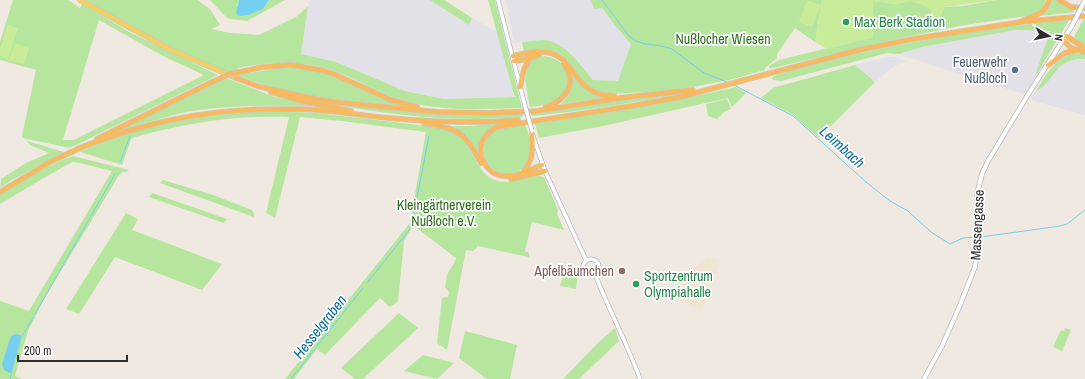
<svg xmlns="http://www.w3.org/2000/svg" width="1085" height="379" font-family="'Archivo Narrow',sans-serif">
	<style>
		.industrial { fill: #e3e1e8 }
		.education { fill: #f0e6d1 }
		.green { fill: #b6e59e; fill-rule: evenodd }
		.pitch { fill: #c9ec9a }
		.water { fill: #75cff0 }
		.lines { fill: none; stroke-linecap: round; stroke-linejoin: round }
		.stream { stroke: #75cff0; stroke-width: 1 }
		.tertiary-casing { stroke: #b4b7c1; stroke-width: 5 }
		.secondary-casing { stroke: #b4b7c1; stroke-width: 5.5 }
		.primary-casing { stroke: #c9c9c9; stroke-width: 6 }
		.trunk-casing { stroke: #c9c9c9; stroke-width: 6 }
		.tertiary { stroke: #fff; stroke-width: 3.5 }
		.secondary { stroke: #fff; stroke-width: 4 }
		.primary { stroke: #f2d163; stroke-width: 4.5 }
		.trunk { stroke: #f8ba60; stroke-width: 4.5 }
		.tertiary-bridge-casing { stroke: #b4b7c1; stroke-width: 5; stroke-linecap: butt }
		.secondary-bridge-casing { stroke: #b4b7c1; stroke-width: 5.5; stroke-linecap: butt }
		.trunk-bridge-casing { stroke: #c9c9c9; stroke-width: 6; stroke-linecap: butt }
		.tertiary-bridge { stroke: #fff; stroke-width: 3.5 }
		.secondary-bridge { stroke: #fff; stroke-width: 4 }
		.trunk-bridge { stroke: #f8ba60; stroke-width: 4.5 }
		.leisure-dot { fill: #2e9e5b; stroke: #fff; stroke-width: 1.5 }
		.service-dot { fill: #5c6f8a; stroke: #fff; stroke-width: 1.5 }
		.education-dot { fill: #8d6e63; stroke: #fff; stroke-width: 1.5 }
		.labels { text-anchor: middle; stroke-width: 3.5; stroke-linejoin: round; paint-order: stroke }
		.leisure-label { font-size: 14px; fill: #27864d; stroke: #fff; text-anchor: start }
		.park-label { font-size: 14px; fill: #2c6e1b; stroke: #fff }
		.service-label { font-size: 14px; fill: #4e5e75; stroke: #fff; text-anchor: end }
		.street-label { font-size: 14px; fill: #2e2e2e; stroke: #fff }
		.education-label { font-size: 14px; fill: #785e54; stroke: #fff; text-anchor: end }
		.water-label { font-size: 15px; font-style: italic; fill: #0d6fa3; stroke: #fff }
	</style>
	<rect width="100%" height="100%" fill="#efe9e1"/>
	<g class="industrial">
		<polygon points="310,0 430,0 469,25 472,18 497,32 514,95 517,97 444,99 405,91 336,62 301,54 308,6"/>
		<polygon points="506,0 591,0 594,9 602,8 614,24 631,44 618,81 593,80 570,53 544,40 514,43"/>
		<polygon points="1015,30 1051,31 1034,79 1024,94 962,75 899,54 922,47"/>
		<polygon points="887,57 894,57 910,62 900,63 890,69 875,82 855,65"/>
		<polygon points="1079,59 1085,59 1085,115 1030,100 1035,92 1041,88 1055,70 1068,61"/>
	</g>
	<polygon class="education" points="708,256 721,261 702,310 674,299 676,297 671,291"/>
	<g class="green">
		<path d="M13,0H68L80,8L82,4L131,33L218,75L70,148L23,138L22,136L36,70L0,60V42ZM99,20L163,56L204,75L74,140H63Z"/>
		<path d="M86,0H197L210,9L220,25L211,29L230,33L259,35L296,17L308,6L301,54L336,62L405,91L444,99L516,97L514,95L488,0H495L522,108C481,109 440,112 401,100C381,94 364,83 345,75C311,60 273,61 237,68L249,73L286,67L315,70L331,75L353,83L375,96L406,107C375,104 345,102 315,97C234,82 156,43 86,0Z"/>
		<polygon points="210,0 239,0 237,6 263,9 269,0 285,0 247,21 230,19 226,17"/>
		<polygon points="430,0 444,0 472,18 469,25"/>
		<path d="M591,0H822L815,42L795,28L777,54V58L765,68V70L729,80L671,91L608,94C587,91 579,78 566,63C562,58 558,53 552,51C543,49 533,51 524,52L522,42C529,42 537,40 544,40C566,42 580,65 593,80L618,81L631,44L614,24L602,8L594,9Z"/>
		<path d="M997,0H1045C1044,9 1040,12 1032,15L959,26L883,42L773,68H769V66L779,60L873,37V1L897,4L910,1L922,4L932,10L928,28L939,18L945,7L963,6Z"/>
		<path d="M1050,0H1057C1063,6 1070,7 1075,12L1041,16L1048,7Z"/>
		<polygon points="1085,19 1085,46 1074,37 1083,20"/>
		<path d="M1069,20L1034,79L1050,31L1015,30L922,47L899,54L887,53L781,81L773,80L772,77C800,66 830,60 860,53C929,38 999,26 1069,20Z"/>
		<path d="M1074,53L1085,54V59C1054,57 1056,81 1036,91C1047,73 1054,60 1074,53Z"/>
		<path d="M544,56C561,58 570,69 568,86C567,90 564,96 560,99C551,105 540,106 530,107L525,80L528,67L527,65L533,59Z"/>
		<polygon points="855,65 875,82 819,138 793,115 761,98 773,88"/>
		<path d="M572,74C580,87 589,93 603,98L561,104C570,95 573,87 572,74Z"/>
		<path d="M226,78L272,96L314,106C269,106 222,104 177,114C155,120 134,127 112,133Z"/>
		<polygon points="736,87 746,93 732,107 728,98 603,126 539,138 535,124 682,99"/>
		<path d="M676,95L668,98L663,97C620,105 576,112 532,116L531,112L621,99Z"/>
		<polygon points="727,99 731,109 724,112 717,119 708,116 706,104"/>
		<path d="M334,104L413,111L522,113L523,117C459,122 397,117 334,104Z"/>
		<path d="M264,111L317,113L435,127C443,129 451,130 458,135C472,146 477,171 492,179C510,188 530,172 544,177L558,210L557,214L564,230L532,222L525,251L529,253V257L478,246L473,251L466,250L447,350L437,343L442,298L448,297L449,292L445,287C446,282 446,278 448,273C451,267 455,264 456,258L413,225L404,241L398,301L390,307L380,298L325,355L317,349L294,379H285L410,223L426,132L342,121L300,117L275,218L266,213L289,117C236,115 186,123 135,137L131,139L122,165L80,152C137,123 201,116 264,111Z"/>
		<polygon points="495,124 497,124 490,129 480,154 467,136 450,126 468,126"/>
		<path d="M525,125C528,132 530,139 531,146C532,164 516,181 498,172C480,164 478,136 498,129C506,126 517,126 525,125Z"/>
		<polygon points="27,141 64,152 12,180 0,188 1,179 26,163 49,153 30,145"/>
		<path d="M73,156L129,170L126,172H122L119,175L44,299L28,331L15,376L22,379H0V301L29,311L112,171L80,163L72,162L42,179L0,204V195C23,179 47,165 73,156Z"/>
		<polygon points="163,180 213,195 252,210 254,214 254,217 160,183"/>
		<polygon points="152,193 227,219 224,223 149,197"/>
		<polygon points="126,213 138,219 132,230 222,264 202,290 115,257 79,314 66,309"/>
		<polygon points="565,268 578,274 576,289 560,286"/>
		<polygon points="399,313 418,328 363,379 355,379 341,368"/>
		<polygon points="615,328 619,341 579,379 563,379 599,342"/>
		<polygon points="1065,328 1071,330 1062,351 1053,347 1061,330 1064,331"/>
		<polygon points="465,331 517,345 510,379 487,379 459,358"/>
		<polygon points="423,355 454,363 437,379 404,371"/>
	</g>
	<g class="pitch">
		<polygon points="807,0 821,5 812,27 799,22"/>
		<polygon points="822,0 997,0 945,7 939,18 938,26 928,28 932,10 922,4 910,1 897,4 873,1 873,37 827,49 815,42"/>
		<polygon points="7,25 18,28 8,59 0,56 0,49"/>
		<polygon points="15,43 29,48 24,64 9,60"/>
	</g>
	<g class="water">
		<polygon points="239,0 269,0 263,9 248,15 238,16 236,13"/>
		<polygon points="16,334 22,336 12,371 10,373 4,370 2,364 11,336"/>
	</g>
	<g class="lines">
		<g class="stream">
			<polyline points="602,0 629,36 636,41 645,44 662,46 672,49 704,73 727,82"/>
			<polyline points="734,85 793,116 866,182 890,201 908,211 931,232 950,244 963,238 978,237"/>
			<polyline points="120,162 130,136"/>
			<polyline points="412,223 429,136"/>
			<polyline points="981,237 1060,226 1067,224 1085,210"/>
			<polyline points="367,283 410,229"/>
			<polyline points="35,314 115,174"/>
			<polyline points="22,336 33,318"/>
			<polyline points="10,379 12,372"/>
			<polyline points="291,379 363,288"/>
		</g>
		<g class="tertiary-casing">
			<g id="tertiary">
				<polyline points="498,0 524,102"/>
				<polyline points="533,136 545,171 586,260"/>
				<circle cx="591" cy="267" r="8"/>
				<path d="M595,274C609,310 627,343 640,379"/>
			</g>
		</g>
		<g class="secondary-casing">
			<polyline id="secondary" points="924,379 942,346 958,310 975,267 979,239 977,194 982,174 988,161 1029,93 1072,26"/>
		</g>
		<g class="primary-casing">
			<polyline id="primary" points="80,0 169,49 236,78"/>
		</g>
		<g class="trunk-casing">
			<g id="trunk">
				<polyline points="1059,0 1071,7 1085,8"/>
				<path d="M1022,21C1034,14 1044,17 1049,0"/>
				<polyline points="1066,36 1085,48"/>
				<polyline points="1063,40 1071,48 1085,52"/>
				<path d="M513,56C522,54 534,51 544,52C577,54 571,96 614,96"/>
				<polyline points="514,61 522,60 539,55"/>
				<polyline points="1048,65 1065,53 1077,50"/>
				<polyline points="263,67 291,65 321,70 334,74 391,100 417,107"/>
				<polyline points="236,78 257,86 296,95 332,102 438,112 489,113 537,111 620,98 693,90"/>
				<path d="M520,87C523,74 523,68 531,57"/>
				<polyline points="271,92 306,102 351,111"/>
				<path d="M546,107C566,100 578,84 564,64"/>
				<path d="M424,123C460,129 464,132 481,163"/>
				<polyline points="97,139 212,82"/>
				<path d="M77,149C96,142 115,134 135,129C186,114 241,108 294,109C325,109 357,115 388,118C431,122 475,124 518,120"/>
				<path d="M542,165C531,169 517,178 504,176C486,175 474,152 485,137C488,132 493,130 497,127L632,106L680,97L859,50L913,39L1021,22L1085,16"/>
				<path d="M524,171C533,160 533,148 532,134"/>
				<polyline points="511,179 545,171"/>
				<polyline points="0,192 50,162 80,148"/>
			</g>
		</g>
		<use href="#tertiary" class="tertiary"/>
		<use href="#secondary" class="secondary"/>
		<use href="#primary" class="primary"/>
		<use href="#trunk" class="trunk"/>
		<g class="tertiary-bridge-casing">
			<polyline id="tertiary-bridge" points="524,102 532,131"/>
		</g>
		<g class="secondary-bridge-casing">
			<polyline id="secondary-bridge" points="1072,26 1085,0"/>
		</g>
		<g class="trunk-bridge-casing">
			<polyline id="trunk-bridge" points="212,82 230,74 263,67"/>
		</g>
		<use href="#tertiary-bridge" class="tertiary-bridge"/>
		<use href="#secondary-bridge" class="secondary-bridge"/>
		<use href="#trunk-bridge" class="trunk-bridge"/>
	</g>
	<g class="leisure-dot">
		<circle cx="846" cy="22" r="4"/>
		<circle cx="636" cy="284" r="4"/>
	</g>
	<circle class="service-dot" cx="1015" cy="70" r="4"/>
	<circle class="education-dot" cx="622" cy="271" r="4"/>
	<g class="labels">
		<g class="leisure-label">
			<text x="854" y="27">Max Berk Stadion</text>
			<text x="644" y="281">Sportzentrum<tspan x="644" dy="16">Olympiahalle</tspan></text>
		</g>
		<g class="park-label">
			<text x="723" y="44">Nußlocher Wiesen</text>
			<text x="444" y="210">Kleingärtnerverein<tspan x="444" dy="16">Nußloch e.V.</tspan></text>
		</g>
		<g class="service-label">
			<text x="1007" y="67">Feuerwehr<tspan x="1007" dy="16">Nußloch</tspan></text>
		</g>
		<g class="street-label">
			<text transform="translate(977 225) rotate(-87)" y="5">Massengasse</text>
		</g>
		<g class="education-label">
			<text x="614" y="276">Apfelbäumchen</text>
		</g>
		<g class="water-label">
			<text transform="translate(842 147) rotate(42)" y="5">Leimbach</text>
			<text transform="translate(320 327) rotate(-52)" y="5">Hesselgraben</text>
		</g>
	</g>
	<g transform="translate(1049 36) rotate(99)" stroke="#ffffff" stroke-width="3" paint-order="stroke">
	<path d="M0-3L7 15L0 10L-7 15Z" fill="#2e2e2e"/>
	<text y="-6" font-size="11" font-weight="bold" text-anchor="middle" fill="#2e2e2e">N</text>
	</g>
	<path d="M18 355v6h109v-6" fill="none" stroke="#2e2e2e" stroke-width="2"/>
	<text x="24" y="355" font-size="12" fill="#2e2e2e" stroke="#ffffff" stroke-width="3" paint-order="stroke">200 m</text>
</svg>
